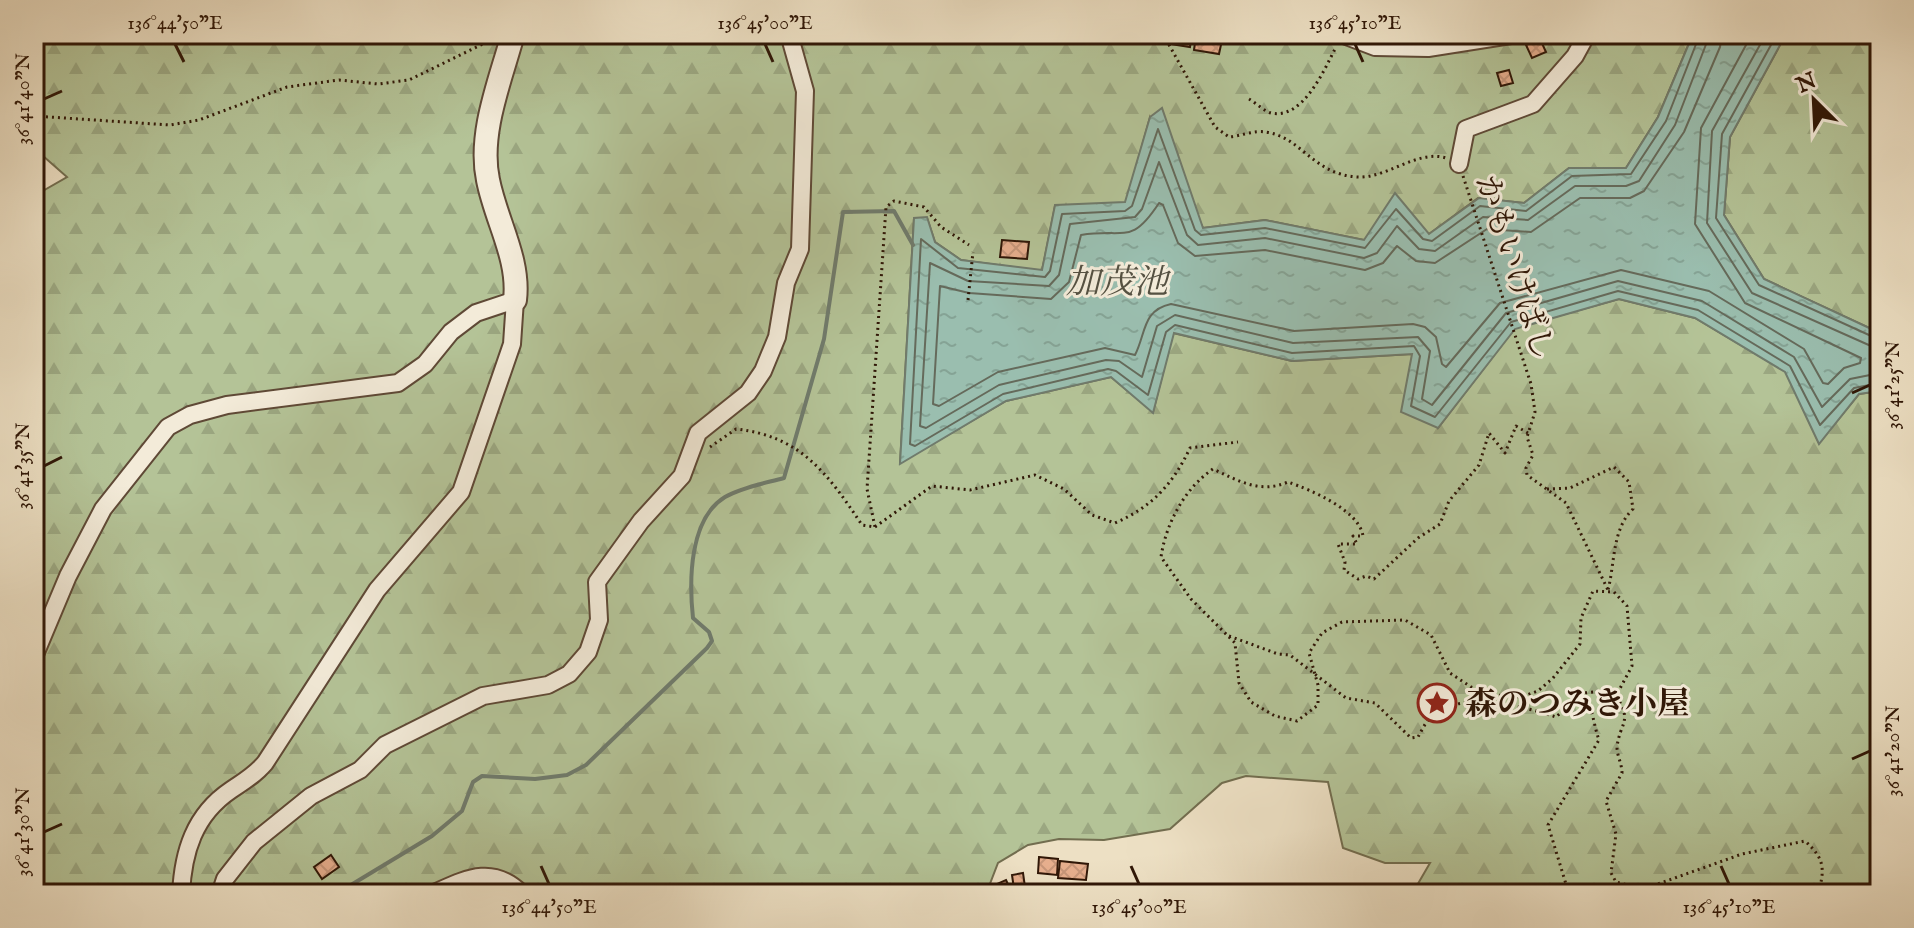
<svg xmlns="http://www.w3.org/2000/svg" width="1914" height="928" font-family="'IM FELL English','Noto Serif JP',serif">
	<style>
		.forest { fill: url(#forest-firs); stroke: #726d4f; stroke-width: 2 }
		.water { fill: url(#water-ripples); stroke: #707b6c; stroke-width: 2 }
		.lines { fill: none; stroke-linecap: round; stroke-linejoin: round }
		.shore { stroke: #656a5b; stroke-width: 2 }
		.stream { stroke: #707b6c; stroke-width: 4 }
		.building { fill: url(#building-cross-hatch); stroke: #301707; stroke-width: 2 }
		.minor-casing { stroke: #5f4936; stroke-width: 20 }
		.tertiary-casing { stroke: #5f4936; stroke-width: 26 }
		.path { stroke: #301707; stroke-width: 3; stroke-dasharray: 2 4; stroke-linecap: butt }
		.minor { stroke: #f3ebd9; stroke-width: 16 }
		.tertiary { stroke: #f3ebd9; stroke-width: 22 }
		.ticks { fill: none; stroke: #301707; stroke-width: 3 }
		.labels { text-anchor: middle; stroke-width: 6; stroke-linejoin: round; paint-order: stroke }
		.street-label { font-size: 32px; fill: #301707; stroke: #f3ebd9 }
		.poi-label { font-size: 32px; font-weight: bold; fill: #301707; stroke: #f3ebd9; text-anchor: start }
		.water-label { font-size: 34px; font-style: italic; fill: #555142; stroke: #f3ebd9 }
		.neatline { fill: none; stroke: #301707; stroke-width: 3 }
		.ticks-label { font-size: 20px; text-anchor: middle; fill: #301707 }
	</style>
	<defs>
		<pattern id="forest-firs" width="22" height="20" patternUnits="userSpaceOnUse" patternTransform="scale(2)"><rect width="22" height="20" fill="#b4c397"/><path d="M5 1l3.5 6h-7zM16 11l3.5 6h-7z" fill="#9ba781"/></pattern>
		<pattern id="water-ripples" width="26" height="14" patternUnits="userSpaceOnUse" patternTransform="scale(2)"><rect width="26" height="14" fill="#9abeaf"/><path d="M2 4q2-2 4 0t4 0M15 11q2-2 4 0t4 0" fill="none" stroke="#85a395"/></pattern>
		<pattern id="building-cross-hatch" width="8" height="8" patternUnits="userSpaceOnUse" patternTransform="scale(2)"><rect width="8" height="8" fill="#e6ae8d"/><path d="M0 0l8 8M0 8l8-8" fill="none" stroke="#c69578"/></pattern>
	</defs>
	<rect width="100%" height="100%" fill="#ede0c4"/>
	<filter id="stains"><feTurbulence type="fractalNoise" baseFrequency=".0025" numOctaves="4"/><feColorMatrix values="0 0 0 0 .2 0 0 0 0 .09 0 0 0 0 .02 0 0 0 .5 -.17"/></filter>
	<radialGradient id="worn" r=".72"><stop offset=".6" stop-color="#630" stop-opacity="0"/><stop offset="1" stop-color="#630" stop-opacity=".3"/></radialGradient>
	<g class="forest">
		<polygon points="34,34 1693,34 1658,117 1626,168 1569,168 1524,203 1478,198 1429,234 1364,240 1265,220 1203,228 1150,117 1126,203 1055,206 1042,271 961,260 935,242 927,218 914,218 900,463 1006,401 1111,377 1153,412 1173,333 1292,361 1413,354 1438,428 1515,328 1619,299 1695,318 1786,372 1819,443 1859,394 1880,391 1880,894 1412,894 1430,863 1385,863 1343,848 1328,782 1246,776 1222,783 1170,829 1104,840 1059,839 1028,845 998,863 986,894 34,894 34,196 67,177 34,148"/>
		<polygon points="1786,34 1880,34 1880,333 1764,279 1724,215 1730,137"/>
	</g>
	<polygon class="water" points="1693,34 1786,34 1730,137 1724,215 1764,279 1880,333 1880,391 1859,394 1819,444 1785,372 1695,318 1619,299 1515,329 1438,428 1401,412 1412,354 1292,361 1174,333 1153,413 1111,377 1006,401 900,464 914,218 927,217 935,242 961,260 1042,270 1055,205 1125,202 1150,117 1162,108 1203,228 1265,220 1364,240 1395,193 1429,234 1479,198 1524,203 1569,168 1626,168 1658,117"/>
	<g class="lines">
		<g class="shore">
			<polyline points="1700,34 1666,121 1631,174 1572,176 1526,211 1480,206 1432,241 1423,239 1396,209 1365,248 1265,228 1201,235 1195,230 1158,129 1132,206 1125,211 1062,214 1050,271 1045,277 958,268 921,239 910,444 915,446 1003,394 1108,369 1116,371 1148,395 1166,332 1175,325 1292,353 1414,346 1420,356 1411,406 1435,417 1511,322 1618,291 1698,310 1790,366 1820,425 1854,388 1880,383"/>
			<polyline points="1710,34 1675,125 1639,181 1626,186 1575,186 1528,220 1483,217 1435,251 1419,249 1397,226 1377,253 1364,258 1265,238 1198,245 1187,235 1159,162 1142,209 1135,217 1070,224 1059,275 1049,286 968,281 930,263 920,426 926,428 999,385 1106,360 1119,361 1142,377 1157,326 1175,315 1293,343 1418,337 1430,351 1422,399 1432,405 1506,313 1618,281 1702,301 1794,357 1822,407 1850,379 1880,373"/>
			<path d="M1722,34L1720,47L1684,132L1644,191L1630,198H1580L1531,232L1487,229L1435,263L1416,261L1397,246L1383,263L1365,270L1265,250L1195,256L1178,243L1163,205L1159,203C1131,246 1125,228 1081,235L1069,282L1051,299L969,293L940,286L933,404L939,406L998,372L1105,348L1135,355C1146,334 1142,310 1171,304L1294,331L1413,324L1425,327L1436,337L1442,364L1446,367L1500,303L1621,270L1709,291L1804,349L1823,383L1828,384L1844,368L1860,363L1861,358L1745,303L1695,224L1701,128L1752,34"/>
			<polyline points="1766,34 1712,131 1707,223 1752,293 1880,350"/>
			<polyline points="1777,34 1722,134 1716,218 1759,285 1880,340"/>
		</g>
		<path class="stream" d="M336,894L432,836L462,811L473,782L482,776L535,779L567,775L586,765L707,648L712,641L709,632L693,618C689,581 689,519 725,497C742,487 766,483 784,478L824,339L843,212L894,211L913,245"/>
	</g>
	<g class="building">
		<polygon points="1171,34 1192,34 1190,47 1170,44"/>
		<polygon points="1196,36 1222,40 1219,54 1194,50"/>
		<polygon points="1540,39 1546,52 1532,58 1526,45"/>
		<polygon points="1509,70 1513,83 1501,86 1497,73"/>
		<polygon points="1002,240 1029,242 1027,259 1000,257"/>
		<polygon points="331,855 339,867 322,879 314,867"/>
		<polygon points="1039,857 1058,859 1057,875 1038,873"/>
		<polygon points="1060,861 1088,864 1086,880 1058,878"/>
		<polygon points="1023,873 1025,887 1014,889 1012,875"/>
		<polygon points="1006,880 1011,891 987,894 991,891 990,887"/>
	</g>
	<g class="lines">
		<g class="minor-casing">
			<g id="minor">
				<polyline points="1341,34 1375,47 1428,48 1517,34"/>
				<polyline points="1459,164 1466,129 1533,104 1575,56 1587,34"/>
				<path d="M34,657L68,576L103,509L168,427L190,415L227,405L398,383L425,364L451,332L476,313L515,300L512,344L461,492L377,590L265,763C254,776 244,781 231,790C194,815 183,852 181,894"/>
				<polyline points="220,894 225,879 254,842 311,796 360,770 385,745 483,696 548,685 569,674 588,652 599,620 597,582 641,521 682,476 698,433 748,393 763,371 777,337 786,283 800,249 805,91 789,34"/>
				<path d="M432,894C466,879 492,864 522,894"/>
				<polyline points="1867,894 1880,889"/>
			</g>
		</g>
		<g class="tertiary-casing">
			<path id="tertiary" d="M513,34C501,79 478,133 488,180C496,221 520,259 515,300"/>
		</g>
		<g class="path">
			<path d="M1163,34L1215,127L1229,137C1240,136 1255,130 1265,132C1301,136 1312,174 1357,177C1386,179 1418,149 1446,158"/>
			<path d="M1249,99C1256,103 1264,111 1271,113C1303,120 1324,70 1335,49"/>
			<polyline points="34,116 170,125 199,120 287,87 339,80 378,84 409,80 493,39"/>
			<polyline points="1463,176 1531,384 1535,412 1527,437 1533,455 1526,468 1527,475 1566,503 1608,590"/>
			<polyline points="968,300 973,252"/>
			<path d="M1528,433L1516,426L1505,453L1489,433L1479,465L1449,501L1440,524L1418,538L1374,579L1366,576L1358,579L1344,570L1345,562L1338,544H1357L1353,536H1363C1359,510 1311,490 1288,482C1260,494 1239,481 1213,469C1185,488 1166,523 1161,557L1191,599L1235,643L1239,683L1251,702L1275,716L1297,721L1318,705V685L1309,653L1322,633L1342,622L1405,620L1431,635L1450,673L1471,687L1496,695L1521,697L1538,691L1553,678L1580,644L1581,618L1593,591L1614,592L1627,606L1632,666L1616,696C1633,722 1620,722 1617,747C1617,756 1622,764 1622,773L1606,801L1616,834L1611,873L1616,882L1644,889L1742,854L1805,841C1825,859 1825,869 1818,894"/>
			<path d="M710,447L736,429C801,436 828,474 862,525L875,527L867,489L886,207L894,201L924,207L941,227L969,245"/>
			<path d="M1547,489L1570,488L1614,467L1629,482L1633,509C1612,529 1615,563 1608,590"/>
			<path d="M875,527L932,486L970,490L1035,475L1064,489L1092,515L1115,523C1152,507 1173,484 1190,448L1238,442"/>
			<path d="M1229,636L1278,654L1290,655L1346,698L1375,703L1411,738L1418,737C1422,730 1426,721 1432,716C1462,690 1522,706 1556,717L1583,693L1617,690"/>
			<path d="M1569,894L1548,825L1599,740C1593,723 1593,707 1583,693"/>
		</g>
		<use href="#minor" class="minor"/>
		<use href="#tertiary" class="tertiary"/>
	</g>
	<path class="ticks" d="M175,44L184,62M765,44L773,62M1355,44L1363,62M44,99L62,91M1852,393L1870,385M44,466L62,457M1852,759L1870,751M44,832L62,824M541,866L549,884M1131,866L1139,884M1721,866L1729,884"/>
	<defs>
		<g id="sight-ring" transform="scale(2)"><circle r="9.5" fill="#f3ebd9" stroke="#8f2418" stroke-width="1.5"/><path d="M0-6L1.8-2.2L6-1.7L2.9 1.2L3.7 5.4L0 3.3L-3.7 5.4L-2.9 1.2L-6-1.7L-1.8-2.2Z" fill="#8f2418"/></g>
	</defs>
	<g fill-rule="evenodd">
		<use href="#sight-ring" x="1437" y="703"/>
	</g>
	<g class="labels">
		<g class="street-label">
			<text transform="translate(1516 267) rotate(72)" y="11">かもいけばし</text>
		</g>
		<g class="poi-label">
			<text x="1465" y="714">森のつみき小屋</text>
		</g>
		<g class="water-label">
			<text x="1117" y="293">加茂池</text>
		</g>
	</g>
	<rect width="1914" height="928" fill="none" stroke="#ede0c4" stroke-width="88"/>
	<g transform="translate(1814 100) rotate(336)" stroke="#f3ebd9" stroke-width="6" paint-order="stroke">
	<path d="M0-6L14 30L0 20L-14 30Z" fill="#301707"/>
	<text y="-12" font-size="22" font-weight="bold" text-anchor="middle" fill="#301707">N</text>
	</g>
	<rect x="44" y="44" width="1826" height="840" class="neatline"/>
	<g class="ticks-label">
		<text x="175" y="29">136°44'50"E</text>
		<text x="765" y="29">136°45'00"E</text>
		<text x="1355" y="29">136°45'10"E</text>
		<text transform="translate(22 99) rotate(-90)" y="7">36°41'40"N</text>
		<text transform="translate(1892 385) rotate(-90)" y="7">36°41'25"N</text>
		<text transform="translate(22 466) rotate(-90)" y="7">36°41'35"N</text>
		<text transform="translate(1892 751) rotate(-90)" y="7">36°41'20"N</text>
		<text transform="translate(22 832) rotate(-90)" y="7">36°41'30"N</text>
		<text x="549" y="913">136°44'50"E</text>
		<text x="1139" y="913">136°45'00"E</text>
		<text x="1729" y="913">136°45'10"E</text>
	</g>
	<rect width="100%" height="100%" filter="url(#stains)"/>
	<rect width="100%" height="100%" fill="url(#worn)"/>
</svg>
